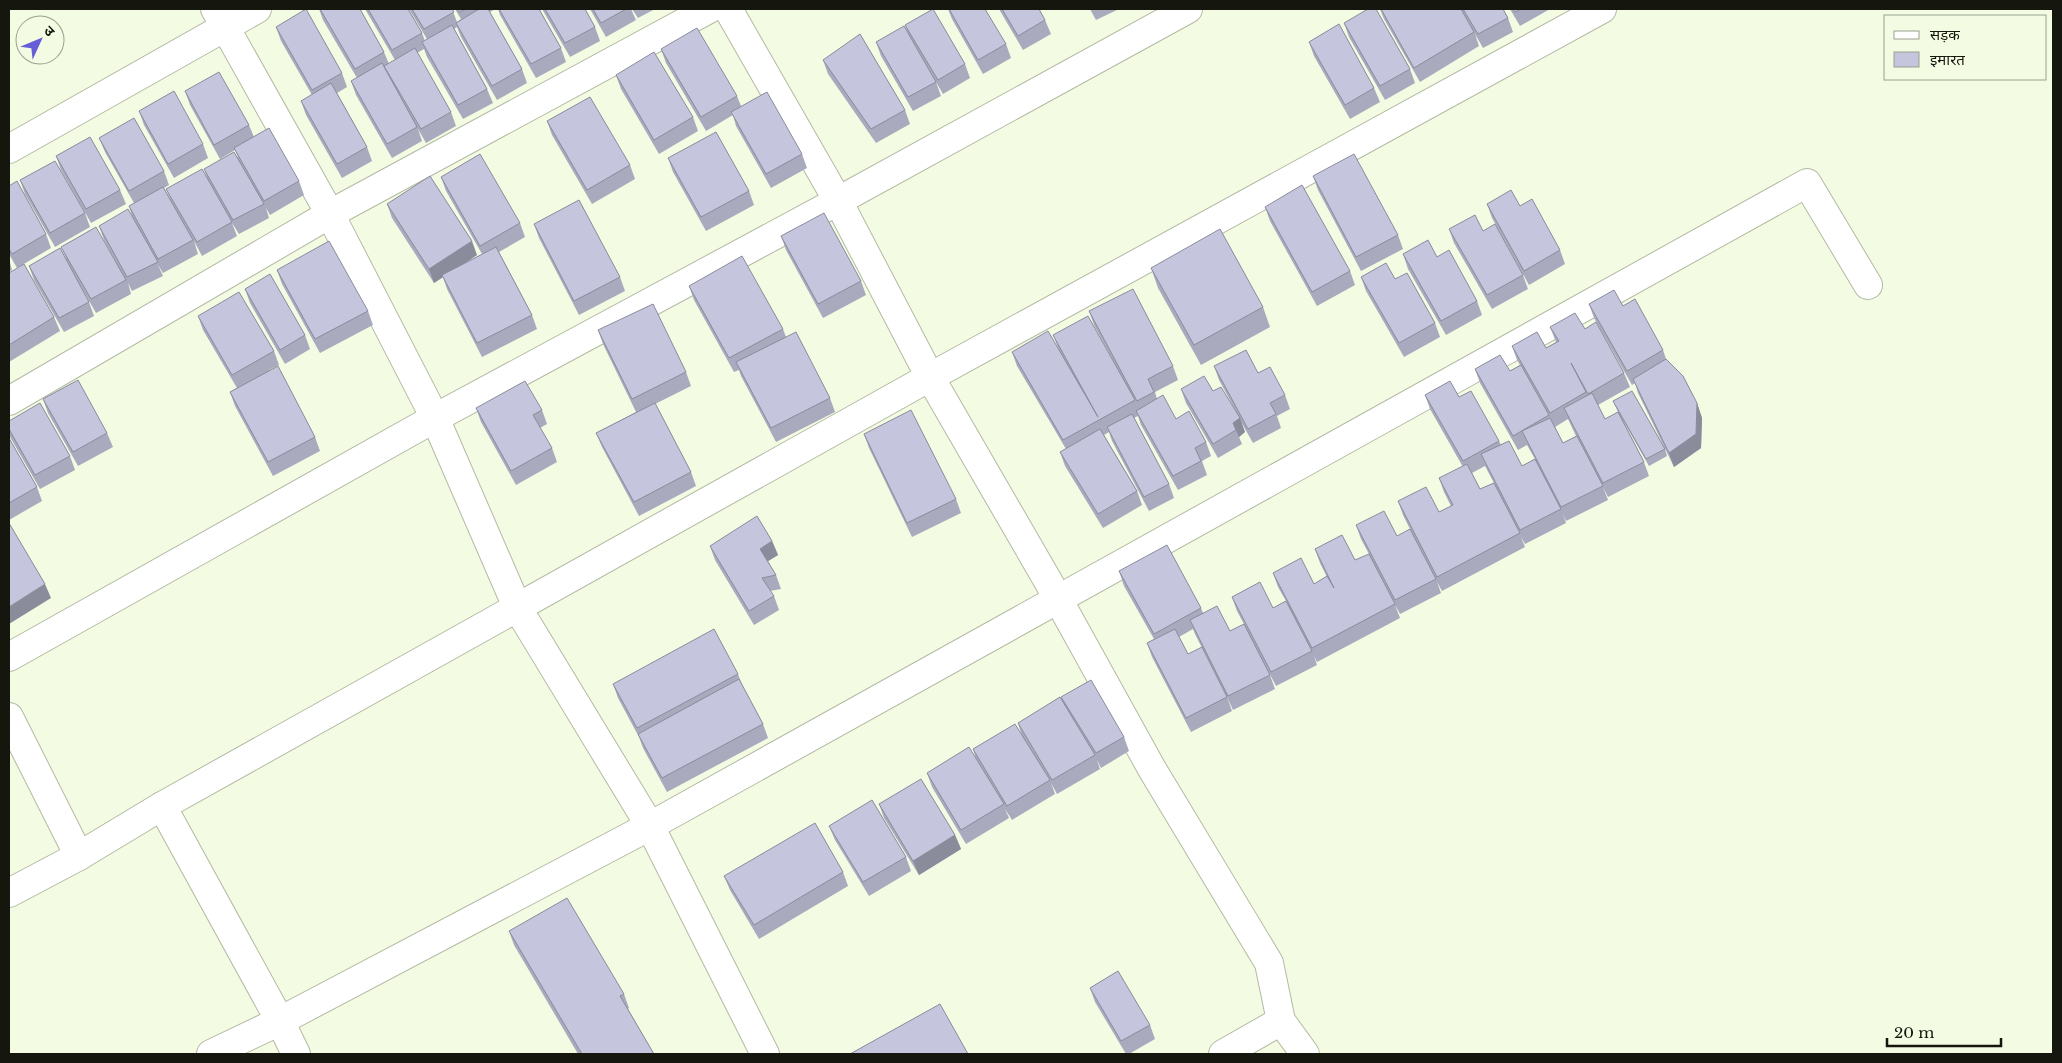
<svg xmlns="http://www.w3.org/2000/svg" width="2062" height="1063" font-family="'Libre Baskerville','Noto Sans Devanagari',serif">
	<style>
		.lines { fill: none; stroke-linecap: round; stroke-linejoin: round }
		.minor-casing { stroke: #b3baa3; stroke-width: 30 }
		.minor { stroke: #fff; stroke-width: 28 }
		.wall { fill: #a9aabe; fill-rule: evenodd }
		.shaded-wall { fill: #8a8b9b }
		.building { fill: #c5c6dd; stroke: #8a8b9b }
	</style>
	<rect width="100%" height="100%" fill="#f3fbe3"/>
	<g class="lines">
		<g class="minor-casing">
			<g id="minor">
				<polyline points="215,9 330,214 435,418 517,607 650,826 765,1054"/>
				<polyline points="728,9 838,201 930,377 1048,581 1152,769 1269,963 1281,1021 1305,1054"/>
				<polyline points="9,149 257,9"/>
				<polyline points="9,401 330,214 709,9"/>
				<polyline points="9,657 435,418 838,201 1188,9"/>
				<polyline points="9,717 79,856"/>
				<polyline points="162,806 280,1021 296,1054"/>
				<polyline points="9,893 79,856 162,806 930,377 1602,9"/>
				<polyline points="211,1054 280,1021 650,826 1807,183 1868,285"/>
				<polyline points="1223,1054 1281,1021"/>
			</g>
		</g>
		<use href="#minor" class="minor"/>
	</g>
	<g class="wall">
		<polygon points="319,9 360,9 384,52 389,64 395,60 365,9 408,9 422,33 425,41 427,39 409,9 452,9 457,22 461,19 455,9 495,9 490,12 522,69 527,83 497,100 461,37 457,27 454,29 487,89 493,103 463,119 427,57 424,49 417,53 451,112 456,126 426,143 418,129 422,141 392,158 356,95 351,81 357,78 323,20"/>
		<polygon points="498,9 539,9 561,48 566,62 536,78 500,15"/>
		<polygon points="542,9 585,9 595,27 600,41 570,57"/>
		<polygon points="590,9 631,9 636,20 606,37"/>
		<polygon points="632,9 655,9 638,18"/>
		<polygon points="948,9 1006,44 1011,58 983,74 952,19"/>
		<polygon points="999,9 1039,9 1045,20 1051,34 1023,50"/>
		<polygon points="1090,9 1119,9 1096,20"/>
		<polygon points="1380,9 1503,9 1508,18 1513,32 1483,48 1475,34 1479,46 1420,82 1384,19"/>
		<polygon points="1510,9 1550,9 1520,26"/>
		<polygon points="1344,23 1410,69 1415,83 1385,100 1349,37"/>
		<polygon points="905,25 965,64 970,78 943,94 936,82 941,96 913,111 881,56 876,42 909,36"/>
		<polygon points="276,27 342,73 347,87 337,93 367,147 372,161 342,178 306,115 301,101 312,95 281,41"/>
		<polygon points="1309,42 1374,88 1380,102 1350,119 1314,56"/>
		<polygon points="661,49 737,96 741,106 802,154 807,168 771,188 736,126 733,115 706,131 666,63"/>
		<polygon points="823,60 905,110 910,124 876,143 828,74"/>
		<polygon points="616,75 693,117 698,131 659,154 621,89"/>
		<polygon points="185,91 249,125 254,137 299,181 304,195 270,215 266,208 269,218 239,234 232,223 237,236 202,256 194,241 198,254 163,273 158,265 163,276 132,291 128,283 131,294 96,313 76,278 89,302 94,316 64,332 34,280 29,266 66,258 61,247 117,264 104,240 99,226 133,219 129,206 134,203 105,152 99,138 164,171 169,185 164,188 171,200 166,189 208,181 204,169 238,157 235,150 220,159 190,105"/>
		<polygon points="139,111 203,144 208,158 174,178 144,125"/>
		<polygon points="547,121 630,165 635,179 592,204 552,135"/>
		<polygon points="56,156 120,190 126,204 91,223 61,170"/>
		<polygon points="668,158 749,191 754,205 706,231 673,172"/>
		<polygon points="1313,176 1398,235 1403,249 1361,271 1318,190"/>
		<polygon points="441,177 520,223 525,237 499,252 532,315 537,329 482,357 447,289 443,277 434,283 392,218 387,204 477,255 464,264 482,254 446,191"/>
		<polygon points="20,180 85,213 90,227 55,247 25,194"/>
		<polygon points="9,186 46,234 51,248 17,268 9,254"/>
		<polygon points="1487,204 1520,206 1560,250 1565,264 1529,285 1492,218"/>
		<polygon points="1265,207 1350,271 1355,285 1317,306 1270,221"/>
		<polygon points="534,224 620,277 625,291 579,315 539,238"/>
		<polygon points="1449,229 1483,231 1523,275 1528,289 1492,309 1454,243"/>
		<polygon points="781,236 861,281 866,295 823,318 786,250"/>
		<polygon points="1403,254 1437,257 1477,301 1482,315 1446,335 1408,269"/>
		<polygon points="9,259 12,270 9,272"/>
		<polygon points="1151,268 1263,307 1270,327 1201,365 1158,288"/>
		<polygon points="277,270 368,311 373,325 320,353 282,284"/>
		<polygon points="9,273 54,317 60,331 9,362"/>
		<polygon points="1361,277 1395,279 1435,323 1440,337 1404,357 1366,291"/>
		<polygon points="689,286 783,329 786,337 830,398 835,412 776,442 741,376 739,370 734,372 694,300"/>
		<polygon points="245,289 305,335 310,349 285,364 250,303"/>
		<polygon points="1589,304 1623,306 1663,350 1666,359 1697,403 1702,418 1701,448 1674,467 1638,393 1635,383 1632,385 1594,318"/>
		<polygon points="1089,311 1173,366 1178,380 1155,392 1157,399 1176,419 1206,442 1211,456 1202,461 1207,475 1178,490 1141,425 1138,416 1134,418 1169,484 1174,498 1149,511 1112,441 1109,432 1104,435 1137,491 1142,505 1103,528 1065,466 1060,452 1066,449 1017,366 1012,352 1059,350 1053,335 1115,364 1094,325"/>
		<polygon points="198,316 274,351 279,365 269,370 315,437 320,451 273,476 235,406 230,392 237,388 203,330"/>
		<path d="M1550,327L1585,329L1624,373L1630,387L1598,405L1605,419L1618,412L1613,401L1665,449L1667,456L1649,466L1621,417L1644,462L1649,476L1608,497L1603,487L1608,500L1566,521L1563,514L1566,523L1525,544L1521,537L1525,547L1442,591L1437,582L1441,593L1400,614L1395,605L1400,618L1317,662L1314,656L1317,665L1276,686L1262,659L1270,675L1275,689L1233,710L1227,697L1232,711L1191,732L1152,657L1147,643L1154,639L1124,586L1119,571L1201,608L1203,613L1230,631L1244,624L1237,611L1232,597L1273,608L1286,601L1278,587L1273,573L1314,584L1327,577L1320,563L1315,549L1355,560L1369,554L1361,539L1356,525L1397,536L1410,529L1403,515L1398,501L1439,512L1451,506L1444,492L1439,478L1463,467L1430,409L1425,395L1459,397L1499,441L1501,445L1522,466L1535,459L1527,445L1518,450L1480,383L1475,369L1510,371L1520,365L1517,360L1512,346L1546,348L1556,342ZM1568,419L1576,436L1563,443L1555,427ZM1485,466L1494,483L1480,489L1472,473ZM1193,629L1195,634L1224,692L1188,654L1179,637Z"/>
		<polygon points="598,330 686,372 691,386 655,404 691,472 696,486 639,516 602,447 596,433 636,412 603,344"/>
		<polygon points="1214,366 1258,373 1285,395 1290,409 1277,416 1281,428 1253,443 1240,420 1245,432 1239,437 1242,444 1218,458 1186,403 1181,389 1213,391 1238,415 1219,380"/>
		<polygon points="43,399 107,433 113,447 78,466 48,413"/>
		<polygon points="476,408 542,410 547,424 540,428 552,448 557,462 516,485 481,422"/>
		<polygon points="9,421 70,456 75,470 40,489 10,437 9,433"/>
		<polygon points="864,434 956,499 961,513 912,537 869,448"/>
		<polygon points="9,438 37,487 42,501 9,520"/>
		<polygon points="772,541 778,555 768,561 776,575 781,589 770,591 774,596 779,610 754,625 715,560 710,546"/>
		<polygon points="738,674 742,685 763,724 768,738 667,792 643,748 639,737 618,698 613,684"/>
		<polygon points="1061,697 1124,737 1129,751 1101,768 1097,760 1100,769 1057,794 1051,783 1055,794 1012,820 1005,809 1009,818 966,844 932,787 927,773 976,759 973,749 1022,736 1018,723 1064,704"/>
		<polygon points="879,804 955,835 961,849 919,875 884,818"/>
		<polygon points="829,826 906,857 911,871 869,896 835,840"/>
		<polygon points="843,872 848,886 759,939 730,890 724,876"/>
		<polygon points="509,931 624,994 629,1008 628,1009 654,1054 578,1054 514,945"/>
		<polygon points="1090,988 1150,1025 1155,1039 1129,1054 1126,1054 1095,1002"/>
	</g>
	<g class="shaded-wall">
		<polygon points="472,241 477,255 434,283 429,269"/>
		<polygon points="1697,403 1702,418 1701,448 1674,467 1669,453"/>
		<polygon points="1240,418 1245,432 1239,437 1233,423"/>
		<polygon points="772,541 778,555 765,563 760,549"/>
		<polygon points="45,584 51,598 9,624 9,607"/>
		<polygon points="955,835 961,849 919,875 913,861"/>
	</g>
	<g class="building">
		<polygon points="306,9 342,73 312,90 276,27"/>
		<polygon points="320,9 360,9 384,52 355,69"/>
		<polygon points="368,9 408,9 422,33 392,50"/>
		<polygon points="412,9 452,9 454,12 424,29"/>
		<polygon points="458,9 465,9 460,12"/>
		<polygon points="479,9 488,9 522,69 492,86 456,23"/>
		<polygon points="499,9 539,9 561,48 531,64"/>
		<polygon points="545,9 585,9 595,27 565,43"/>
		<polygon points="593,9 626,9 601,23"/>
		<polygon points="933,9 965,64 938,80 905,25"/>
		<polygon points="949,9 985,9 1006,44 978,60"/>
		<polygon points="1002,9 1039,9 1045,20 1018,36"/>
		<polygon points="1368,9 1376,9 1410,69 1380,86 1344,23"/>
		<polygon points="1381,9 1461,9 1474,32 1414,68"/>
		<polygon points="1463,9 1503,9 1508,18 1478,34"/>
		<polygon points="1513,9 1521,9 1515,12"/>
		<polygon points="1339,24 1374,88 1345,105 1309,42"/>
		<polygon points="452,25 487,89 458,105 422,42"/>
		<polygon points="904,26 936,82 908,97 876,42"/>
		<polygon points="697,28 737,96 701,117 661,49"/>
		<polygon points="860,34 905,110 871,129 823,60"/>
		<polygon points="415,48 451,112 421,129 384,66"/>
		<polygon points="654,52 693,117 654,140 616,75"/>
		<polygon points="382,63 417,127 387,144 351,81"/>
		<polygon points="219,72 249,125 214,145 185,91"/>
		<polygon points="331,83 367,147 337,164 301,101"/>
		<polygon points="174,91 203,144 168,164 139,111"/>
		<polygon points="767,92 802,154 766,174 731,112"/>
		<polygon points="590,97 630,165 587,190 547,121"/>
		<polygon points="134,118 164,171 129,191 99,138"/>
		<polygon points="269,128 299,181 264,201 234,148"/>
		<polygon points="716,132 749,191 701,217 668,158"/>
		<polygon points="90,137 120,190 86,209 56,156"/>
		<polygon points="234,152 264,204 233,220 204,169"/>
		<polygon points="480,154 520,223 480,246 441,177"/>
		<polygon points="1354,154 1398,235 1356,257 1313,176"/>
		<polygon points="55,161 85,213 50,233 20,180"/>
		<polygon points="202,169 232,222 197,242 166,189"/>
		<polygon points="430,176 472,241 429,269 387,204"/>
		<polygon points="17,181 46,234 12,254 9,249 9,186"/>
		<polygon points="1302,185 1350,271 1312,292 1265,207"/>
		<polygon points="163,187 193,240 158,259 129,206"/>
		<polygon points="1511,190 1520,206 1532,199 1560,250 1524,271 1487,204"/>
		<polygon points="579,200 620,277 574,301 534,224"/>
		<polygon points="128,209 158,262 127,277 99,226"/>
		<polygon points="824,213 861,281 818,304 781,236"/>
		<polygon points="1475,215 1483,231 1495,224 1523,275 1487,295 1449,229"/>
		<polygon points="96,227 126,280 91,299 61,247"/>
		<polygon points="1220,229 1263,307 1194,345 1151,268"/>
		<polygon points="1428,240 1437,257 1449,250 1477,301 1441,321 1403,254"/>
		<polygon points="329,241 368,311 315,339 277,270"/>
		<polygon points="496,247 532,315 477,343 442,275"/>
		<polygon points="60,248 89,302 59,318 29,266"/>
		<polygon points="742,256 783,329 729,358 689,286"/>
		<polygon points="1386,263 1395,279 1407,273 1435,323 1399,343 1361,277"/>
		<polygon points="24,264 54,317 9,345 9,273"/>
		<polygon points="270,274 305,335 280,350 245,289"/>
		<polygon points="1133,289 1173,366 1148,379 1154,392 1137,401 1089,311"/>
		<polygon points="1614,290 1623,306 1635,299 1663,350 1627,371 1589,304"/>
		<polygon points="239,292 274,351 232,375 198,316"/>
		<polygon points="653,304 686,372 632,399 598,330"/>
		<polygon points="1575,313 1585,329 1596,322 1624,373 1588,394 1571,363 1586,392 1550,413 1512,346 1537,332 1546,348 1559,341 1550,327"/>
		<polygon points="1088,316 1135,400 1063,440 1012,352 1048,331 1098,417 1053,335"/>
		<polygon points="796,332 830,398 771,428 736,362"/>
		<polygon points="1246,350 1258,373 1270,367 1285,395 1270,403 1276,414 1248,429 1214,366"/>
		<polygon points="1500,355 1510,371 1521,365 1549,415 1513,436 1475,369"/>
		<polygon points="1666,359 1683,376 1697,403 1696,434 1669,453 1633,379"/>
		<polygon points="278,366 315,437 268,462 230,392"/>
		<polygon points="1204,376 1213,391 1221,387 1240,418 1233,423 1236,430 1213,444 1181,389"/>
		<polygon points="78,380 107,433 73,452 43,399"/>
		<polygon points="525,381 542,410 533,415 552,448 511,471 476,408"/>
		<polygon points="1450,381 1459,397 1471,391 1499,441 1463,461 1425,395"/>
		<polygon points="1632,391 1665,449 1646,459 1613,401"/>
		<polygon points="1592,393 1605,419 1618,412 1644,462 1603,483 1564,408"/>
		<polygon points="1163,395 1176,419 1189,411 1206,442 1195,448 1201,461 1173,476 1136,411"/>
		<polygon points="40,403 70,456 35,475 9,429 9,421"/>
		<polygon points="655,403 691,472 634,502 596,433"/>
		<polygon points="911,410 956,499 907,523 864,434"/>
		<polygon points="1132,414 1169,484 1144,497 1107,427"/>
		<polygon points="1550,418 1563,443 1577,436 1603,486 1561,507 1522,431"/>
		<polygon points="1100,429 1137,491 1098,514 1060,452"/>
		<polygon points="9,438 37,487 9,503"/>
		<polygon points="1509,441 1522,466 1535,459 1561,509 1520,530 1481,454"/>
		<polygon points="1467,464 1480,489 1494,483 1520,533 1437,577 1398,501 1426,487 1439,512 1453,505 1439,478"/>
		<polygon points="1384,511 1397,536 1410,529 1436,579 1395,600 1356,525"/>
		<polygon points="757,516 772,541 760,549 776,575 762,578 774,596 749,611 710,546"/>
		<polygon points="9,523 45,584 9,607"/>
		<polygon points="1342,535 1355,560 1369,554 1395,604 1312,648 1273,573 1301,558 1314,584 1327,576 1334,588 1315,549"/>
		<polygon points="1167,545 1201,608 1154,634 1119,571"/>
		<polygon points="1260,582 1273,608 1286,601 1312,651 1271,672 1232,597"/>
		<polygon points="1217,606 1230,631 1244,624 1270,675 1228,696 1190,620"/>
		<polygon points="714,629 738,674 637,728 613,684"/>
		<polygon points="1175,629 1188,654 1202,647 1227,697 1186,718 1147,643"/>
		<polygon points="739,679 763,724 662,778 638,734"/>
		<polygon points="1091,680 1124,737 1096,753 1061,697"/>
		<polygon points="1060,697 1095,755 1052,780 1018,723"/>
		<polygon points="1015,724 1050,780 1007,806 973,749"/>
		<polygon points="969,747 1004,804 961,830 927,773"/>
		<polygon points="921,779 955,835 913,861 879,804"/>
		<polygon points="872,800 906,857 863,882 829,826"/>
		<polygon points="815,823 843,872 754,925 724,876"/>
		<polygon points="567,898 624,994 620,996 654,1054 582,1054 509,931"/>
		<polygon points="1118,971 1150,1025 1121,1041 1090,988"/>
		<polygon points="940,1004 968,1054 850,1054"/>
	</g>
	<rect width="2062" height="1063" fill="none" stroke="#15170f" stroke-width="20"/>
	<rect x="1884" y="15" width="162" height="65" fill="#f3fbe3" stroke="#9aa08e"/>
	<rect x="1894" y="31" width="25" height="8" fill="#ffffff" stroke="#9aa08e"/>
	<text x="1930" y="40" font-size="15" fill="#15170f">सड़क</text>
	<rect x="1894" y="52" width="25" height="15" fill="#c5c6dd" stroke="#9aa08e"/>
	<text x="1930" y="65" font-size="15" fill="#15170f">इमारत</text>
	<g transform="translate(40 40) rotate(46)"><circle r="24" fill="#f3fbe3" stroke="#9aa08e"/>
	<path d="M0-4L9 19L0 12L-9 19Z" fill="#665ed7"/>
	<text y="-8" font-size="14" font-weight="bold" text-anchor="middle" fill="#15170f">उ</text>
	</g>
	<path d="M1887 1038v8h114v-8" fill="none" stroke="#15170f" stroke-width="2.5"/>
	<text x="1894" y="1038" font-size="15" fill="#15170f" stroke="#f3fbe3" stroke-width="4" paint-order="stroke">20 m</text>
</svg>
